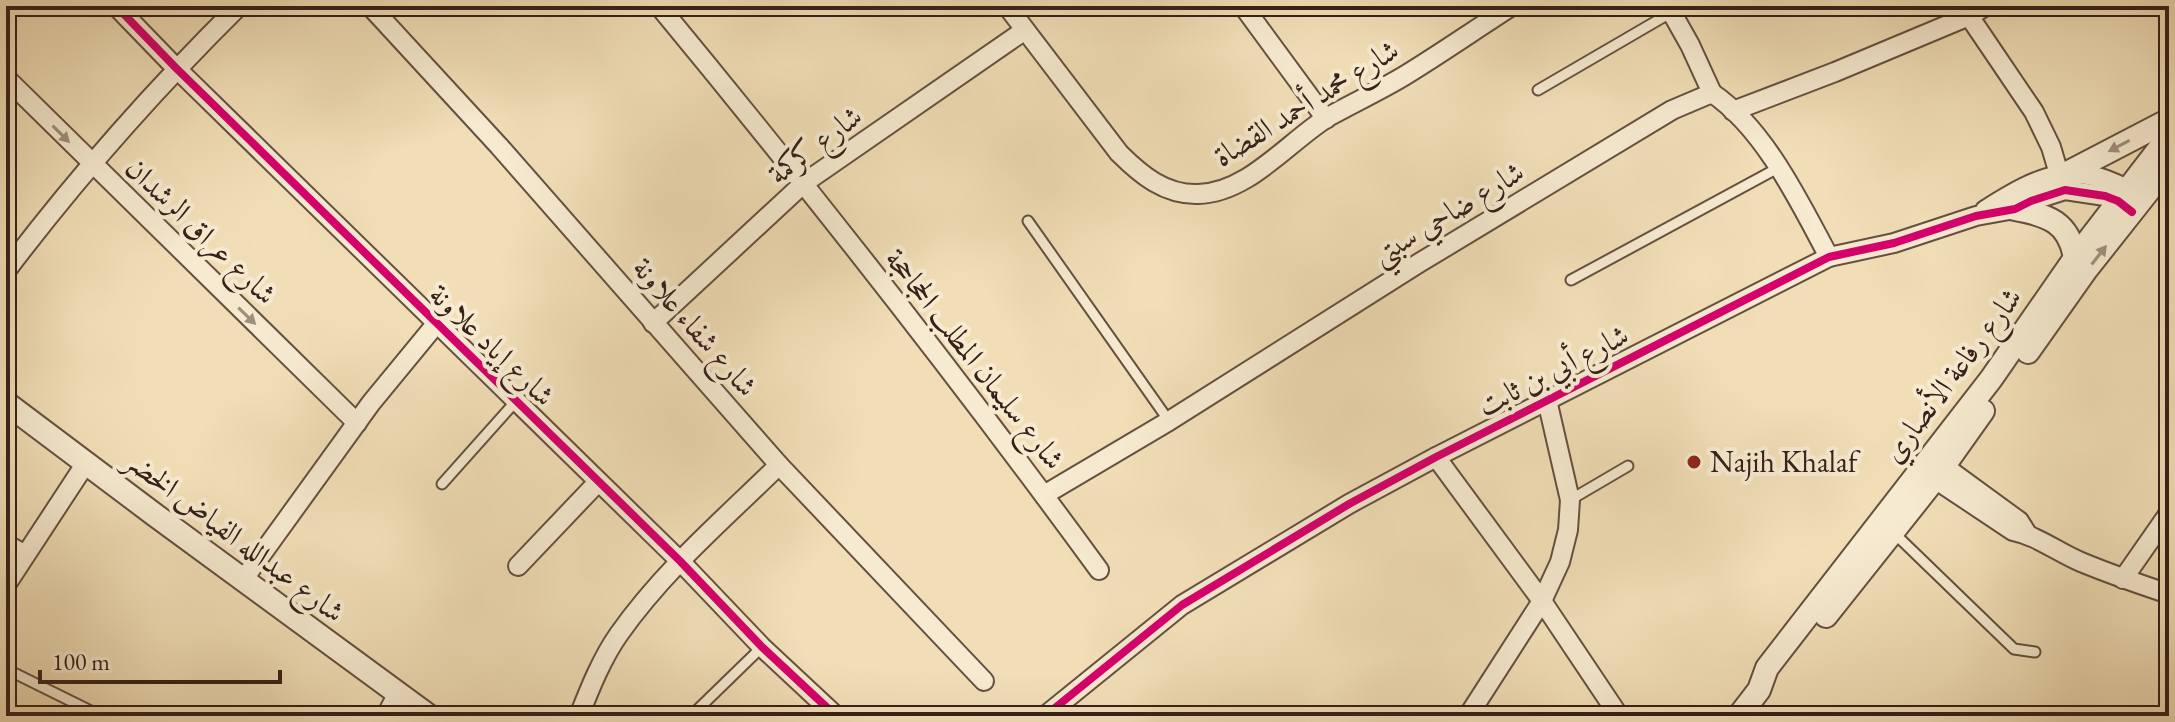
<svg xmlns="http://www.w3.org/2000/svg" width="2175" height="722" font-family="'EB Garamond',Amiri,serif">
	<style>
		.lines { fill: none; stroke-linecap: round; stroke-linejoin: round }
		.service-casing { stroke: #655040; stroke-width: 13 }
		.minor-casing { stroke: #655040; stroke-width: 22 }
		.tertiary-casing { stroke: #655040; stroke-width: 26 }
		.service { stroke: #f6ead0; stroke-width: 9 }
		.minor { stroke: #f6ead0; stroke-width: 18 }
		.tertiary { stroke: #f6ead0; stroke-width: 22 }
		.cycleway-casing { stroke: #f6ead0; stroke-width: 13 }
		.cycleway { stroke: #d6006c; stroke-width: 8 }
		.oneway { fill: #a08f7d }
		.poi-dot { fill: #8f2418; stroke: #f6ead0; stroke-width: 3 }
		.labels { text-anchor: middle; stroke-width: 8; stroke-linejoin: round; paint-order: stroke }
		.street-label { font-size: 30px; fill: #362018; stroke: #f6ead0 }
		.poi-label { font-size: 30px; fill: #362018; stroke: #f6ead0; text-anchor: start }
	</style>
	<rect width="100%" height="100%" fill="#f1deb7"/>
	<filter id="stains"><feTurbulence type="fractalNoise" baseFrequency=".0025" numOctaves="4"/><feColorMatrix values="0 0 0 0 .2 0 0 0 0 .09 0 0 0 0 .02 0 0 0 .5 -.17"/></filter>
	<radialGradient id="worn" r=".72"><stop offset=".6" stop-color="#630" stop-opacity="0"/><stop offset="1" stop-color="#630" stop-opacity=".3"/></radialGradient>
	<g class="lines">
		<g class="service-casing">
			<g id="service">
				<polyline points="1538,90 1672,12"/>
				<polyline points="1028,221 1169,421"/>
				<polyline points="1571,280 1778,168"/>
				<polyline points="442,484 516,401"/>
				<polyline points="1570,500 1628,466"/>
				<polyline points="1893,532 2014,649 2035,652"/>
				<polyline points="6,669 101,716"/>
				<polyline points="691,716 762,647"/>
			</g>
		</g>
		<g class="minor-casing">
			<g id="minor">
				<polyline points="116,6 176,68 680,561 762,647 836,716"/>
				<polyline points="370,6 499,146 779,465 984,681"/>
				<path d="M659,6C811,190 958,377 1099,570"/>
				<path d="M1007,6L1119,153C1141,175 1165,195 1198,194C1248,193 1288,142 1328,117C1353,103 1379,91 1404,76C1440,54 1476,29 1512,6"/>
				<polyline points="1243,6 1326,119"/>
				<polyline points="1668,6 1690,45 1712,93"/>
				<polyline points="1969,16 2034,112 2051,147 2059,174"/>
				<polyline points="6,78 357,423"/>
				<polyline points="1733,111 1835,72 1969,16 1986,6"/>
				<path d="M1985,210C2042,174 2077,157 2138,196"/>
				<path d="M6,271C78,176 155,89 239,6"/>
				<polyline points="653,323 804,183 1025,30"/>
				<polyline points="1436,457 1542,601 1619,716"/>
				<polyline points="1934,459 2019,521 2026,532"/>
				<path d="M1926,473L2013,531C2038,536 2057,552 2081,562C2110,574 2139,584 2169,594"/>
				<path d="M1044,495L1169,421L1419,263L1672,110L1712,93C1765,129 1800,203 1829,257"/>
				<polyline points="6,544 24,554"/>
				<polyline points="518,566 598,482"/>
				<polyline points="2123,579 2169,513"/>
				<polyline points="243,580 371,403 436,324"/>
				<polyline points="6,585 86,463"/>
				<polyline points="386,716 398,693"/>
				<path d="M579,716C590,688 602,658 619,634C664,570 724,519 779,465"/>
				<polyline points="1045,716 1182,605 1349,504 1436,457 1829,257 1894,243 1976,216 2015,209 2031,201 2065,190 2105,196 2127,208"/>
				<polyline points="1468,716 1542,601 1560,562 1568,530 1570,500 1547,400"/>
			</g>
		</g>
		<g class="tertiary-casing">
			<g id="tertiary">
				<polyline points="2069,172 2169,120"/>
				<path d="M2015,209C2048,215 2069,222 2075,258"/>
				<polyline points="2028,352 2086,270 2169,165"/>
				<polyline points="6,403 155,515 429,716"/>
				<polyline points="1826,616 1934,480 1983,411"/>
				<polyline points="1739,716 1759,690 1767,668 1991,379 2075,258 2169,136"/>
			</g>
		</g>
		<use href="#service" class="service"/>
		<use href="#minor" class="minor"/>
		<use href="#tertiary" class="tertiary"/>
		<g class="cycleway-casing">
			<g id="cycleway">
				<polyline points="116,6 176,68 680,561 762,647 836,716"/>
				<polyline points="1045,716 1182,605 1349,504 1436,457 1829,257 1894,243 1976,216 2015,209 2031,201 2065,190 2105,196 2118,201 2132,212"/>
			</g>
		</g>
		<use href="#cycleway" class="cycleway"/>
	</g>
	<defs><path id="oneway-solid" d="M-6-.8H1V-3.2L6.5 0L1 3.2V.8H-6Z" transform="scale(2)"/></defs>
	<g class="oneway">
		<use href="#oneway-solid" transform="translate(61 134) rotate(45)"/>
		<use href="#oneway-solid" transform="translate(2119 146) rotate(152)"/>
		<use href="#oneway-solid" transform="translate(2099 255) rotate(-52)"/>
		<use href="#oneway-solid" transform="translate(247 316) rotate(44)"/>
	</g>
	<circle class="poi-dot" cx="1694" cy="462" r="8"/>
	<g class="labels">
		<g class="street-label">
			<text transform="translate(1306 103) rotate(-32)" y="10">شارع محمد أحمد القضاة</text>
			<text transform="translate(815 145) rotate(-37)" y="10">شارع كركمة</text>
			<text transform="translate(1448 213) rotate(-31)" y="10">شارع ضاحي سبتي</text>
			<text transform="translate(201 231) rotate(44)" y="10">شارع عراق الرشدان</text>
			<text transform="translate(695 327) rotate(49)" y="10">شارع شفاء علاونة</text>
			<text transform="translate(492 345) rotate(44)" y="10">شارع إياد علاونة</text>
			<text transform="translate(975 359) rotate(52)" y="10">شارع سليمان المطلب الحجاحجة</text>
			<text transform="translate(1553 370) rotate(-27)" y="10">شارع أبي بن ثابت</text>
			<text transform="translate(1952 375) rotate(-53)" y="10">شارع رفاعة الأنصاري</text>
			<text transform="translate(235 536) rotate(37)" y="10">شارع عبدالله الفياض الخضر</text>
		</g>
		<g class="poi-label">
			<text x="1710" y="472">Najih Khalaf</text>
		</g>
	</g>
	<rect width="2175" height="722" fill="none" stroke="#f1deb7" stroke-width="32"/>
	<rect x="8" y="8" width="2159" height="706" fill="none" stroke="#362018" stroke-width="4"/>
	<rect x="16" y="16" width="2143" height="690" fill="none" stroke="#362018" stroke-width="2"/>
	<path d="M40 670v12h240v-12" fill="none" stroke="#362018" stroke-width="4"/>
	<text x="52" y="670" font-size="24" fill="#362018" stroke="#f6ead0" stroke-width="6" paint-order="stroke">100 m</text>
	<rect width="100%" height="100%" filter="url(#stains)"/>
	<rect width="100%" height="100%" fill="url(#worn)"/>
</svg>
